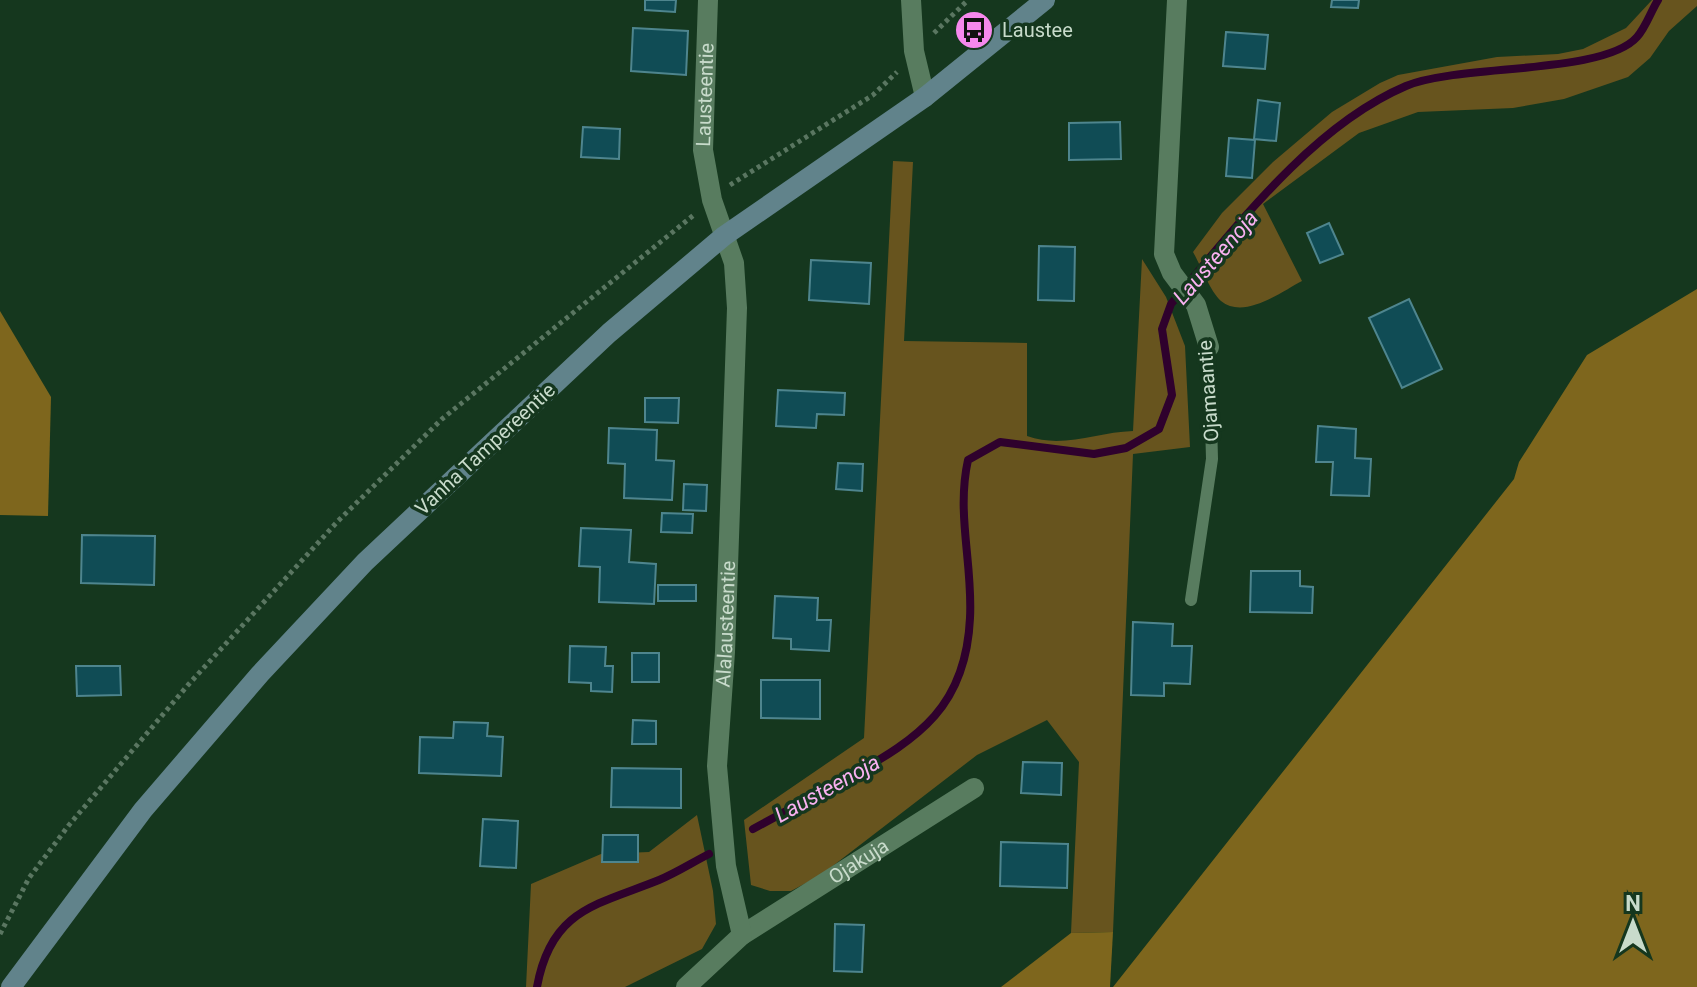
<svg xmlns="http://www.w3.org/2000/svg" width="1697" height="987" font-family="Roboto,sans-serif">
	<style>
		.green { fill: #67541e }
		.forest { fill: #7e661d }
		.lines { fill: none; stroke-linecap: round; stroke-linejoin: round }
		.stream { stroke: #2f012d; stroke-width: 8 }
		.building { fill: #104c55; stroke: #4e858e; stroke-width: 2 }
		.path { stroke: #5a7661; stroke-width: 5; stroke-dasharray: 4 4; stroke-linecap: butt }
		.lane { stroke: #587c5f; stroke-width: 12 }
		.street { stroke: #587c5f; stroke-width: 20 }
		.secondary { stroke: #61838b; stroke-width: 20 }
		.labels { text-anchor: middle; stroke-width: 7; stroke-linejoin: round; paint-order: stroke }
		.poi-label { font-size: 20px; fill: #c8dbcb; stroke: #15371e; text-anchor: start }
		.street-label { font-size: 20px; fill: #c8dbcb; stroke: #15371e }
		.water-label { font-size: 22px; font-style: italic; fill: #f9b1f1; stroke: #15371e }
	</style>
	<rect width="100%" height="100%" fill="#15371e"/>
	<g class="green">
		<path d="M1652,0H1697V6L1669,31L1650,58L1628,77L1564,99L1513,108L1418,112L1359,133L1263,204L1302,281C1281,292 1244,320 1221,301C1210,291 1201,266 1193,252L1222,213L1273,162L1332,112L1380,83L1398,75L1497,57L1558,54L1583,49L1626,28Z"/>
		<path d="M893,161L913,162L904,341L1027,343V436C1063,449 1097,432 1133,431L1142,259L1166,297L1185,346L1190,447L1133,454L1113,932L1071,933L1079,762L1047,720L977,755L821,875L791,891H770L751,885L744,820L864,738Z"/>
		<polygon points="697,815 713,891 716,924 702,949 625,987 526,987 531,884 601,854 649,852"/>
	</g>
	<g class="forest">
		<polygon points="1697,289 1697,987 1113,987 1514,479 1519,462 1587,355"/>
		<polygon points="0,311 51,397 48,516 0,515"/>
		<polygon points="1113,932 1110,987 1001,987 1071,933"/>
	</g>
	<g class="lines">
		<g class="stream">
			<path d="M753,829C785,812 817,794 849,777C920,738 966,706 970,618C973,564 956,514 968,460L1000,442L1094,454L1126,448L1159,429L1172,395L1162,329L1171,304C1236,227 1312,126 1406,86C1457,64 1604,75 1637,37C1646,27 1651,11 1658,0"/>
			<path d="M537,987C551,909 597,905 659,880C676,873 693,862 709,854"/>
		</g>
	</g>
	<g class="building">
		<polygon points="645,0 676,0 675,12 645,10"/>
		<polygon points="1332,0 1359,0 1358,8 1331,7"/>
		<polygon points="633,28 688,31 686,75 631,71"/>
		<polygon points="1226,32 1268,35 1265,69 1223,66"/>
		<polygon points="1258,100 1280,103 1276,141 1254,139"/>
		<polygon points="1120,122 1121,159 1069,160 1069,123"/>
		<polygon points="583,127 620,129 619,159 581,157"/>
		<polygon points="1229,138 1255,140 1252,178 1226,176"/>
		<polygon points="1329,223 1343,254 1320,263 1307,233"/>
		<polygon points="1039,246 1075,247 1074,301 1038,300"/>
		<polygon points="811,260 871,263 869,304 809,300"/>
		<polygon points="1409,299 1442,369 1402,388 1369,318"/>
		<polygon points="778,390 845,393 844,415 817,414 816,428 776,426"/>
		<polygon points="645,398 679,398 678,423 645,422"/>
		<polygon points="1318,426 1356,429 1355,458 1371,459 1369,496 1331,495 1333,462 1316,462"/>
		<polygon points="609,428 657,430 656,460 674,461 672,500 624,498 625,464 608,463"/>
		<polygon points="838,463 863,464 862,491 836,489"/>
		<polygon points="684,484 707,485 706,511 683,510"/>
		<polygon points="662,513 693,514 692,533 661,532"/>
		<polygon points="581,528 631,530 629,562 656,564 654,604 599,602 600,567 579,566"/>
		<polygon points="82,535 155,536 154,585 81,583"/>
		<polygon points="1251,571 1300,571 1300,586 1313,587 1312,613 1250,612"/>
		<rect x="658" y="585" width="38" height="16"/>
		<polygon points="775,596 818,598 817,620 831,620 829,651 791,649 791,639 773,638"/>
		<polygon points="1133,622 1173,624 1172,646 1192,646 1190,684 1164,683 1164,696 1131,695"/>
		<polygon points="570,646 606,647 605,666 613,666 612,692 591,691 591,683 569,682"/>
		<rect x="632" y="653" width="27" height="29"/>
		<polygon points="76,666 120,666 121,695 77,696"/>
		<polygon points="761,680 820,680 820,719 761,718"/>
		<polygon points="633,720 656,721 656,744 632,744"/>
		<polygon points="454,722 488,723 487,736 503,737 501,776 419,773 420,737 453,738"/>
		<polygon points="1023,762 1062,763 1061,795 1021,793"/>
		<polygon points="612,768 681,769 681,808 611,807"/>
		<polygon points="483,819 518,821 516,868 480,866"/>
		<polygon points="603,835 638,835 638,862 602,862"/>
		<polygon points="1001,842 1068,844 1067,888 1000,886"/>
		<polygon points="835,924 864,925 862,972 834,971"/>
	</g>
	<g class="lines">
		<g class="path">
			<polyline points="934,33 968,0"/>
			<polyline points="730,185 873,95 897,72"/>
			<polyline points="0,934 29,878 69,825 188,685 338,521 442,419 695,214"/>
		</g>
		<polyline class="lane" points="1191,600 1212,459 1209,347"/>
		<g class="street">
			<polyline points="911,0 914,51 925,97"/>
			<polyline points="1177,0 1164,254 1172,273 1196,305 1209,347"/>
			<path id="s1" d="M742,935L974,788"/>
			<path id="s2" d="M686,987L742,935L726,866L717,766L725,652L737,308L734,263L712,200L703,150L708,0"/>
		</g>
		<polyline class="secondary" points="11,987 143,810 260,674 365,562 609,333 724,236 925,97 1045,0"/>
	</g>
	<defs>
		<g id="bus-disc" transform="scale(2)"><circle r="9.5" fill="#f688ed" stroke="#15371e"/><path d="M-5-6H5V4H4V6H2V4H-2V6H-4V4H-5ZM-3.5-4V0h7V-4ZM-3.5 1.2v1.5H-2V1.2ZM2 1.2v1.5H3.5V1.2Z" fill="#111"/></g>
	</defs>
	<g fill-rule="evenodd">
		<use href="#bus-disc" x="974" y="30"/>
	</g>
	<g class="labels">
		<g class="poi-label">
			<text x="1002" y="37">Laustee</text>
		</g>
		<g class="street-label">
			<text dy="7" stroke="none"><textPath href="#s2" startOffset="924">Lausteentie</textPath></text>
			<text transform="translate(1208 391) rotate(-94)" y="7">Ojamaantie</text>
			<text transform="translate(485 449) rotate(-43)" y="7">Vanha Tampereentie</text>
			<text dy="7" stroke="none"><textPath href="#s2" startOffset="390">Alalausteentie</textPath></text>
			<text dy="7" stroke="none"><textPath href="#s1" startOffset="138">Ojakuja</textPath></text>
		</g>
		<g class="water-label">
			<text transform="translate(1215 257) rotate(-49)" y="8">Lausteenoja</text>
			<text transform="translate(827 788) rotate(-29)" y="8">Lausteenoja</text>
		</g>
	</g>
	<g transform="translate(1633 923)" stroke="#15371e" stroke-width="6" paint-order="stroke">
	<path d="M0-6L14 30L0 20L-14 30Z" fill="#c8dbcb"/>
	<text y="-12" font-size="22" font-weight="bold" text-anchor="middle" fill="#c8dbcb">N</text>
	</g>
</svg>
